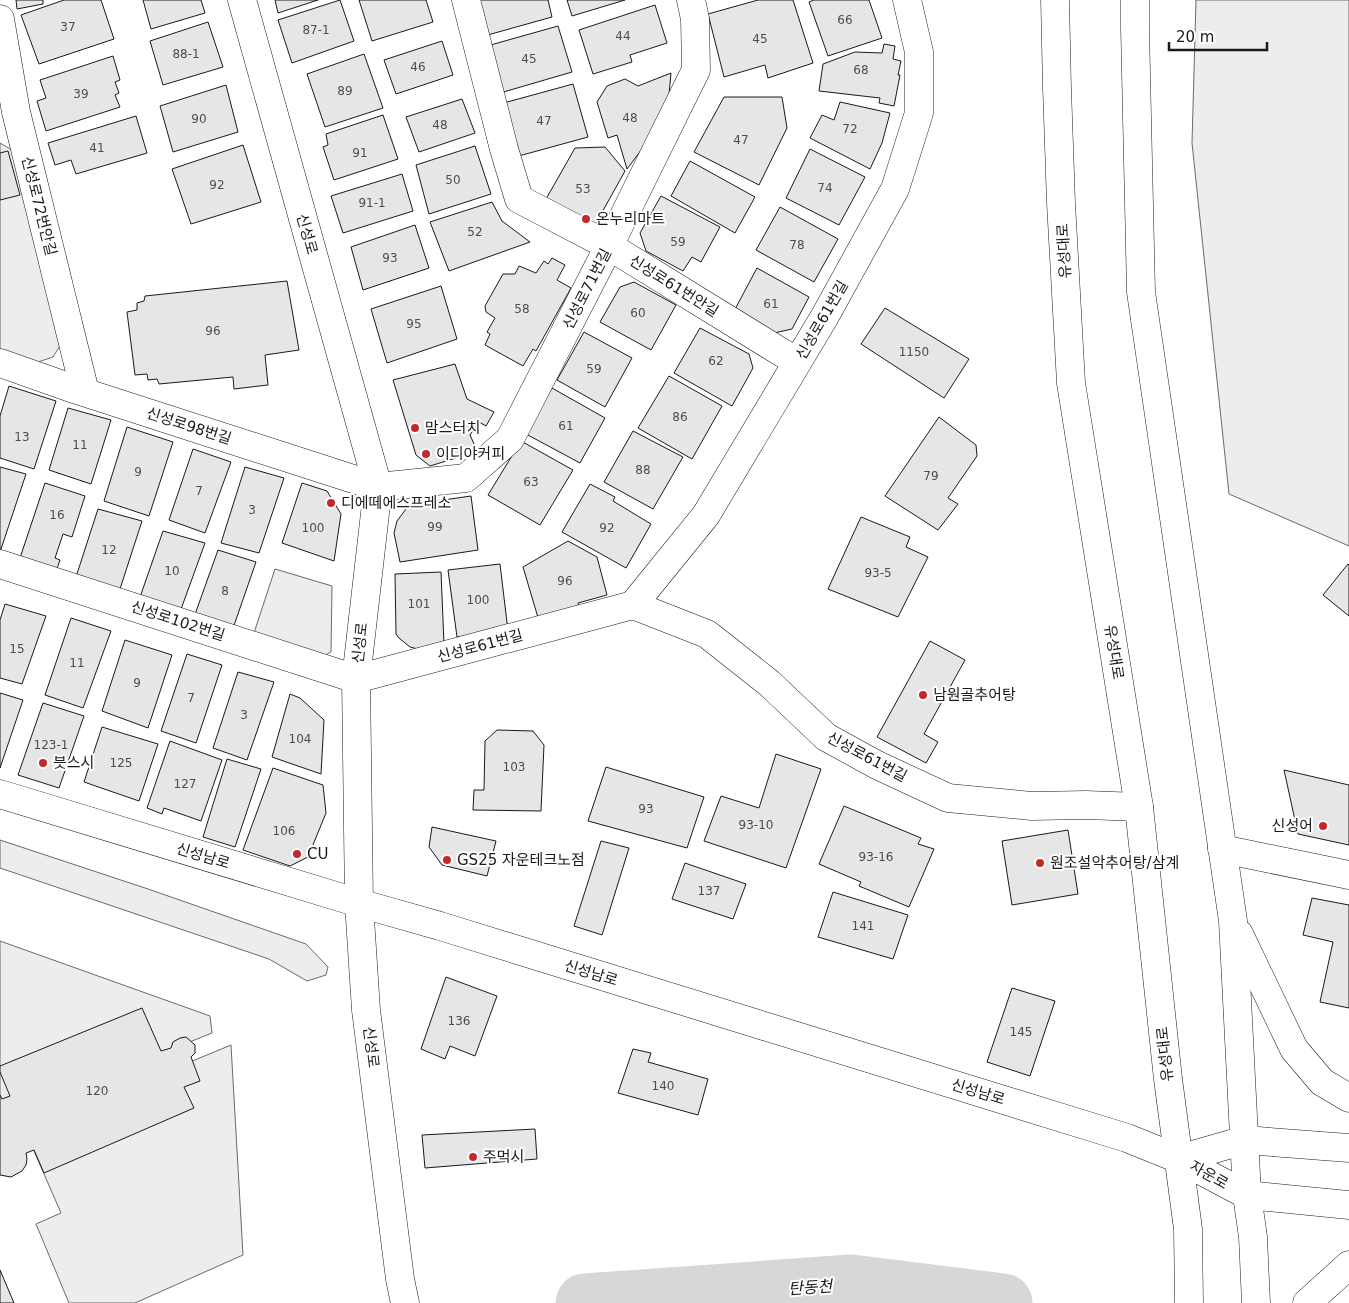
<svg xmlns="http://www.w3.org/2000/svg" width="1349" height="1303" font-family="'DejaVu Sans','Noto Sans KR',sans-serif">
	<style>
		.built { fill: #ededed; stroke: #6a6a6a }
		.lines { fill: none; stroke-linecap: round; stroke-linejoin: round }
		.river { stroke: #d7d7d7; stroke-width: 59 }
		.building { fill: #e6e6e6; stroke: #1a1a1a }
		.minor-casing { stroke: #1a1a1a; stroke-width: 29 }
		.major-casing { stroke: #1a1a1a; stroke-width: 29 }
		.minor { stroke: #fff; stroke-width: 28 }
		.major { stroke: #fff; stroke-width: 28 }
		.poi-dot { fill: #c62828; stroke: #fff; stroke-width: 2 }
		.labels { text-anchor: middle; stroke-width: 4; stroke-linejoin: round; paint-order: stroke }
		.number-label { font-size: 12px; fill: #4d4d4d }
		.street-label { font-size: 15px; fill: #1a1a1a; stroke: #fff }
		.poi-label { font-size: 15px; fill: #1a1a1a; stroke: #fff; text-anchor: start }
		.water-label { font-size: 16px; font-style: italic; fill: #1a1a1a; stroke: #fff }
	</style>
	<rect width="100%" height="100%" fill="#fff"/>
	<g class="built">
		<polygon points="1196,0 1349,0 1349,546 1229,494 1192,143"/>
		<polygon points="0,143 12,150 61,344 53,357 38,362 0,349"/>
		<polygon points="275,569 332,586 331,652 307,665 250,645"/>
		<polygon points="0,840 148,889 306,944 328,967 326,975 307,981 269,959 0,868"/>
		<polygon points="0,941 210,1016 212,1033 152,1057 161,1074 231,1045 243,1255 135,1303 69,1303 36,1224 61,1213 17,1112 0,1119"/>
	</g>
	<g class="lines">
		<polyline class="river" points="585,1303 851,1284 1003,1303"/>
	</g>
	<g class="building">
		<polygon points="16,0 43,0 43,4 17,9"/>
		<polygon points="64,0 101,0 114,39 39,64 21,15"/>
		<polygon points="143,0 201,0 205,13 151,29"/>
		<polygon points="275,0 318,0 278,13"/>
		<polygon points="340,0 354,41 292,63 278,20"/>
		<polygon points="359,0 426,0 433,22 372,41"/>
		<polygon points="474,0 548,0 552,17 484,36"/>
		<polygon points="567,0 625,0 572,16"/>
		<polygon points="758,0 793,0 813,63 768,78 765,65 724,77 708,14"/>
		<polygon points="814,0 869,0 882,38 828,56 809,2"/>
		<polygon points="655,5 667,43 630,55 632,62 593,74 579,30"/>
		<polygon points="208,22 223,67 163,85 150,41"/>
		<polygon points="558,26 572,72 500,93 487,46"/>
		<polygon points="442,41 453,75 396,94 384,60"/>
		<polygon points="884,44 895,46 893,59 901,61 898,75 900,75 894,106 879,103 880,98 819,91 823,64 855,52 882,53"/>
		<polygon points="364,54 383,108 325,127 307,74"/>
		<polygon points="113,56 120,80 115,82 119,93 115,95 120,107 46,131 37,101 46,98 40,80"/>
		<polygon points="671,73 669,95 642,149 627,169 617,135 608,138 597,102 607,86 625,79 638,86"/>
		<polygon points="573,84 588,137 515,157 500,104"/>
		<polygon points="226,85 238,132 173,152 160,106"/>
		<polygon points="724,97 782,97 787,128 759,185 694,152"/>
		<polygon points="462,99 475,133 419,152 406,117"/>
		<polygon points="840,102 890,113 882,143 870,169 810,138 822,115 834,120"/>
		<polygon points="383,115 398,159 334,180 323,147 328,145 326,134"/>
		<polygon points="136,116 147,153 76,174 71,160 55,165 48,143"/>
		<polygon points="243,145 261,202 191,224 172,169"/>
		<polygon points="475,146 491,194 429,214 416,165"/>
		<polygon points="605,147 625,171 595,225 542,206 575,148"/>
		<polygon points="810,149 865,177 839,225 786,198"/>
		<polygon points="8,151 20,195 0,200 0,153"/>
		<polygon points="690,161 755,197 735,233 671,196"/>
		<polygon points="402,174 413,211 343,233 331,196"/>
		<polygon points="661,196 720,227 701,262 692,257 683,271 646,251 640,233"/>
		<polygon points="492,202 502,221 530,242 449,271 430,222"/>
		<polygon points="780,207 838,239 814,282 756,250"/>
		<polygon points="415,225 429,268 363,290 351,247"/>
		<polygon points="552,258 565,265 557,280 571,288 536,351 533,349 523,366 485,345 490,334 487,332 495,318 486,312 485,306 503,274 515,274 519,266 536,273 544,261 548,264"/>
		<polygon points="757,268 809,297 792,329 774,333 734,311"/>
		<polygon points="287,281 299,350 265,355 268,385 234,389 233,377 159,384 157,379 148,380 147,374 135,375 127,312 137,310 137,303 144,301 145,296"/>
		<polygon points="634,282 676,305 651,350 600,322 620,287"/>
		<polygon points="441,286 457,339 387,363 371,309"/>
		<polygon points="885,308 969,359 944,398 861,344"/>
		<polygon points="700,328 749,354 753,368 732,406 674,373"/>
		<polygon points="584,332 632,358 605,407 557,380"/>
		<polygon points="455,364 467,399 494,412 486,426 479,422 470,435 475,446 471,449 472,453 430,466 416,455 393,380"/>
		<polygon points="669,376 722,406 692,459 638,428"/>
		<polygon points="9,386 56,401 34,469 0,458 0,416"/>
		<polygon points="552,388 605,418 580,463 526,434"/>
		<polygon points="68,408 111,420 91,484 49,470"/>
		<polygon points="939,417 976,445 977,456 948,498 958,504 938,530 885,496"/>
		<polygon points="127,427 173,442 149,516 104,501"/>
		<polygon points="633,431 683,457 653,509 604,482"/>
		<polygon points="521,441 573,470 540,525 488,495"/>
		<polygon points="193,449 231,462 205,533 169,520"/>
		<polygon points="0,467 26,474 0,552"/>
		<polygon points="245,467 284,478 259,553 221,543"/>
		<polygon points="45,483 85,496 72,537 63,534 55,558 60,560 54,577 18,564"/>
		<polygon points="302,483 327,491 341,514 334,561 282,543"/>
		<polygon points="590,484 615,497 613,501 651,524 626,568 562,532"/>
		<polygon points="471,496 478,550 400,562 394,533 397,521 409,505"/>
		<polygon points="98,509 142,521 119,592 75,580"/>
		<polygon points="861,517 910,537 906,547 928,557 898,617 828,589"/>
		<polygon points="163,531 205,543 180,612 139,600"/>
		<polygon points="568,541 597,557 607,595 578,603 579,609 539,621 523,567"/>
		<polygon points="218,550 256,562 231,634 193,620"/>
		<polygon points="500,564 508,631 457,637 448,570"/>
		<polygon points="1348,564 1349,565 1349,616 1323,595"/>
		<polygon points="441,572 444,644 418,649 410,647 399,638 396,634 395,574"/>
		<polygon points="5,604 46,616 22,684 0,678 0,620"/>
		<polygon points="71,618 111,631 83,708 45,695"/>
		<polygon points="125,640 172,655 148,728 102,711"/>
		<polygon points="930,641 965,660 924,734 938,742 926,763 877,737"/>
		<polygon points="187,654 222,665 196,743 161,731"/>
		<polygon points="238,672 274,682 247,760 213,748"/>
		<polygon points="0,693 23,700 0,768"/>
		<polygon points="290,694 300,698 324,720 321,774 272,757"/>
		<polygon points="43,703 84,716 59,788 18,775"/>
		<polygon points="102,727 158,744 139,801 84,782"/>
		<polygon points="497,730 533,731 544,745 541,811 473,810 474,790 484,790 485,741"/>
		<polygon points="170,741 222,760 201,821 164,808 162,814 147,808"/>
		<polygon points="776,754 821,769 786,868 704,841 721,796 759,808"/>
		<polygon points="227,759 261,769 235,847 203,837"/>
		<polygon points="606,767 704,797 687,848 588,821"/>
		<polygon points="273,768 323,785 326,813 308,857 290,866 243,850"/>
		<polygon points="1284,770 1349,785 1349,845 1298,834"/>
		<polygon points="844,806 921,838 918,844 934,849 909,907 859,886 861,882 819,864"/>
		<polygon points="432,827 496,841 487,876 442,865 429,847"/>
		<polygon points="1068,830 1078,894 1012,905 1002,841"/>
		<polygon points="601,841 629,848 602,935 574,926"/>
		<polygon points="685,863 746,884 733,919 672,899"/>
		<polygon points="833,892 908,915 893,959 818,937"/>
		<polygon points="1312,898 1349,905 1349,1008 1320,1002 1333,942 1303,935"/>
		<polygon points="446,977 497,996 475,1056 450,1046 445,1059 421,1049"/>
		<polygon points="1012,988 1055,1001 1030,1076 987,1062"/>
		<polygon points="142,1008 161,1051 171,1048 173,1042 180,1038 186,1037 195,1045 195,1053 191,1057 200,1081 184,1087 194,1108 44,1173 34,1150 26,1153 27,1159 26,1165 22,1171 11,1177 0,1175 0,1095 2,1099 10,1096 0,1072 0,1066"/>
		<polygon points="633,1049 651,1053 648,1062 708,1079 698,1115 618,1093"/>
		<polygon points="535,1129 537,1159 425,1168 422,1135"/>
		<polygon points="0,1270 14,1303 0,1303"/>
	</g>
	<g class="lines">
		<g class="minor-casing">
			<g id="minor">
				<polyline points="242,0 378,487 356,679 359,903 366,1010 400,1279 405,1303"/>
				<polyline points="466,0 504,149 519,199 609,246 797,362"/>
				<polyline points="0,19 16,112 85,392"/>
				<polyline points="0,363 74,389 378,487 466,478 510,439 609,246 696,70 695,19 691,0"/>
				<polyline points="0,564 356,679 633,605 706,515 825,316 895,189 919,113 919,52 907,0"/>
				<polyline points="633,605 707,634 769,683 826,737 877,765 948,798 1032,806 1086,805 1139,807"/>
				<polyline points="0,794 359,903 440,926 1127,1138 1179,1159 1247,1195 1349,1205"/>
				<polyline points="1222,849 1349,875"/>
				<polyline points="1179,1159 1245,1140 1349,1148"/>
			</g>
		</g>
		<g class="major-casing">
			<g id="major">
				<polyline points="1055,0 1057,88 1061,203 1071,383 1139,807 1168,1079 1188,1229 1189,1303"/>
				<polyline points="1135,0 1135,29 1141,292 1233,921 1247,1195 1253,1237 1256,1303"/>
				<polyline points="1239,934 1294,1049 1322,1082 1349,1098"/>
				<polyline points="1307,1303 1349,1265"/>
			</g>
		</g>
		<use href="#minor" class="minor"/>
		<use href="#major" class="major"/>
	</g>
	<g class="poi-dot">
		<circle cx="586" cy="219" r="5"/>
		<circle cx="415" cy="428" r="5"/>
		<circle cx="426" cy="454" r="5"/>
		<circle cx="331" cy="503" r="5"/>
		<circle cx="923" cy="695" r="5"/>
		<circle cx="43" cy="763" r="5"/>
		<circle cx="1323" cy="826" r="5"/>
		<circle cx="297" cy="854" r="5"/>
		<circle cx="447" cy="860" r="5"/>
		<circle cx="1040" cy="863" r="5"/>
		<circle cx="473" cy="1157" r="5"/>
	</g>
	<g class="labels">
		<g class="number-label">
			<text x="845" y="24">66</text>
			<text x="68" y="31">37</text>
			<text x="316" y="34">87-1</text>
			<text x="623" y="40">44</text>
			<text x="760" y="43">45</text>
			<text x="186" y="58">88-1</text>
			<text x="529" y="63">45</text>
			<text x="418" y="71">46</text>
			<text x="861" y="74">68</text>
			<text x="345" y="95">89</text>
			<text x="81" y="98">39</text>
			<text x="630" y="122">48</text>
			<text x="199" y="123">90</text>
			<text x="544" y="125">47</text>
			<text x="440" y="129">48</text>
			<text x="850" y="133">72</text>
			<text x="741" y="144">47</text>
			<text x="97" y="152">41</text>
			<text x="360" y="157">91</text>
			<text x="453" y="184">50</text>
			<text x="217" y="189">92</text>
			<text x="825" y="192">74</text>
			<text x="583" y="193">53</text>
			<text x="372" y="207">91-1</text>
			<text x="475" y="236">52</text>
			<text x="678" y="246">59</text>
			<text x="797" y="249">78</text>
			<text x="390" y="262">93</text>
			<text x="771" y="308">61</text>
			<text x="522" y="313">58</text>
			<text x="638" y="317">60</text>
			<text x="414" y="328">95</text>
			<text x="213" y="335">96</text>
			<text x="914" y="356">1150</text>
			<text x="716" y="365">62</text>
			<text x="594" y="373">59</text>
			<text x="680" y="421">86</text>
			<text x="566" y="430">61</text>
			<text x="22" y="441">13</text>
			<text x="80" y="449">11</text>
			<text x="643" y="474">88</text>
			<text x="138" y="476">9</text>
			<text x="931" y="480">79</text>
			<text x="531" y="486">63</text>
			<text x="199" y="495">7</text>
			<text x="252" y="514">3</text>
			<text x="57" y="519">16</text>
			<text x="435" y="531">99</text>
			<text x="313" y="532">100</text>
			<text x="607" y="532">92</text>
			<text x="109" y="554">12</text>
			<text x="172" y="575">10</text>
			<text x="878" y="577">93-5</text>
			<text x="565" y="585">96</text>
			<text x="225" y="595">8</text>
			<text x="478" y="604">100</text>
			<text x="419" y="608">101</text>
			<text x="17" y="653">15</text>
			<text x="77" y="667">11</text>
			<text x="137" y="687">9</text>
			<text x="191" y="702">7</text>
			<text x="244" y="719">3</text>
			<text x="300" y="743">104</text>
			<text x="51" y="749">123-1</text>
			<text x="121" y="767">125</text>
			<text x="514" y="771">103</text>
			<text x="185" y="788">127</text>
			<text x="646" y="813">93</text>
			<text x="756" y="829">93-10</text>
			<text x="284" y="835">106</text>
			<text x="876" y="861">93-16</text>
			<text x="709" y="895">137</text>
			<text x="863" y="930">141</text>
			<text x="459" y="1025">136</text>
			<text x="1021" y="1036">145</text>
			<text x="663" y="1090">140</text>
			<text x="97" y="1095">120</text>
		</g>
		<g class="street-label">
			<text transform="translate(39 206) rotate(76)" y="5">신성로72번안길</text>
			<text transform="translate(307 234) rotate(74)" y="5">신성로</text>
			<text transform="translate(1064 251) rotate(-93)" y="5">유성대로</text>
			<text transform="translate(674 286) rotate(32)" y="5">신성로61번안길</text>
			<text transform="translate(587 289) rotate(-63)" y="5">신성로71번길</text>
			<text transform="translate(822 320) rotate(-60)" y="5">신성로61번길</text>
			<text transform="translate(189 426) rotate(18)" y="5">신성로98번길</text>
			<text transform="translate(178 621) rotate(18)" y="5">신성로102번길</text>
			<text transform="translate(360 643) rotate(-84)" y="5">신성로</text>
			<text transform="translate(480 646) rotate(-15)" y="5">신성로61번길</text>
			<text transform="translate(1114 652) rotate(81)" y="5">유성대로</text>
			<text transform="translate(867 757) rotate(28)" y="5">신성로61번길</text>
			<text transform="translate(203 856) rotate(17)" y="5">신성남로</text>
			<text transform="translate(591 973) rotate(17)" y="5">신성남로</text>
			<text transform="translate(371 1047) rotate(83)" y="5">신성로</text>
			<text transform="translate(1165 1054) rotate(-96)" y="5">유성대로</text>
			<text transform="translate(978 1092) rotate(17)" y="5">신성남로</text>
			<text transform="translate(1209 1175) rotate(29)" y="5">자운로</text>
		</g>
		<g class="poi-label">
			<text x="596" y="224">온누리마트</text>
			<text x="425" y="433">맘스터치</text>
			<text x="436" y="459">이디야커피</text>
			<text x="341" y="508">디에떼에스프레소</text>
			<text x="933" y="700">남원골추어탕</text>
			<text x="53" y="768">븟스시</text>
			<text x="1313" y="831" text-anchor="end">신성어</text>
			<text x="307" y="859">CU</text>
			<text x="457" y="865">GS25 자운테크노점</text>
			<text x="1050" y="868">원조설악추어탕/삼계</text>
			<text x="483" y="1162">주먹시</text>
		</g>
		<g class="water-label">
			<text transform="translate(810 1287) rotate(-4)" y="6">탄동천</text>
		</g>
	</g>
	<path d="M1169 42v8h98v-8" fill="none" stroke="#1a1a1a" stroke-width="2.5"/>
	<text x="1176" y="42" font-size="15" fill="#1a1a1a" stroke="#ffffff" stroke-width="4" paint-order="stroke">20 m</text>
</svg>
